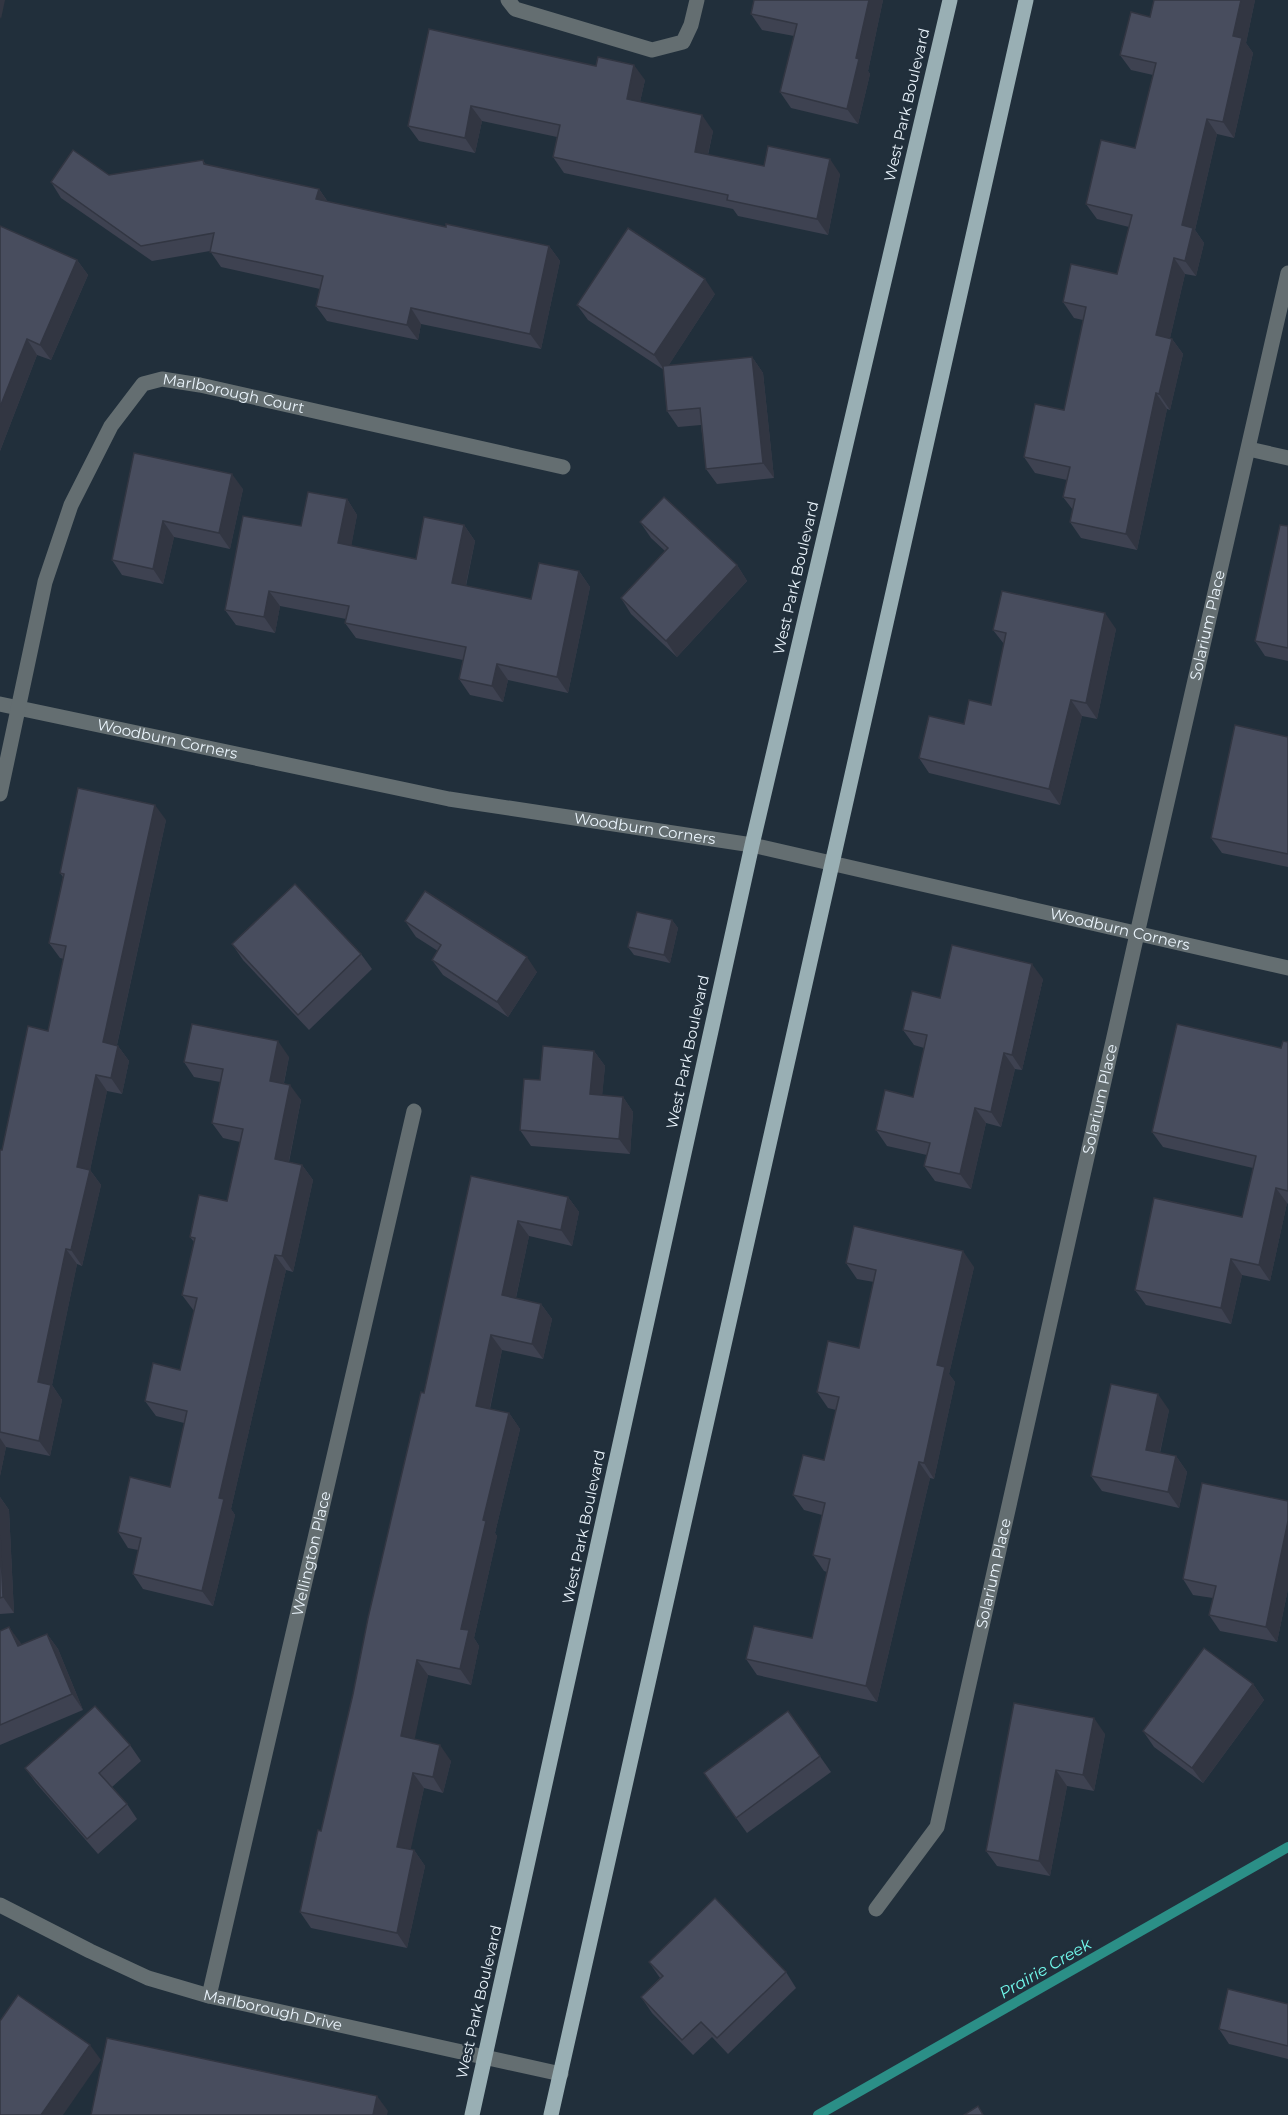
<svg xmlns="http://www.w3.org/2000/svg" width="1288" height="2115" font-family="Montserrat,sans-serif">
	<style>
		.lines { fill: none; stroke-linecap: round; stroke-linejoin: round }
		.stream { stroke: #2b8f87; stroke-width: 10 }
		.minor { stroke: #646e71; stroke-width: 15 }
		.major { stroke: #99afb4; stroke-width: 15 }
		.wall { fill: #3e4251 }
		.shaded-wall { fill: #323642 }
		.building { fill: #484d5e; stroke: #323642; stroke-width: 1.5 }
		.labels { text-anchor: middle; stroke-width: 4.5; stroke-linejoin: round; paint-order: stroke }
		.street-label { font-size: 15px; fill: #eaf4fc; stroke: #212f3b }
		.water-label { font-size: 16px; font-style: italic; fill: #72fbee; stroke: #212f3b }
	</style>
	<rect width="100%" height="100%" fill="#212f3b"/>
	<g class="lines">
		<polyline class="stream" points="818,2115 1288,1847"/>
		<g class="minor">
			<polyline points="508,0 515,9 652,50 683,42 691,25 697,0"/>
			<polyline points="1249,449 1288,458"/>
			<path id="s1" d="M0,704L449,799L752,845L1288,968"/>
			<path id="s2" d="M0,794L45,582L71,505L111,426L143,384L162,379L200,385L563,467"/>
			<path id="s3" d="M0,1905L90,1951L148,1978L209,1996L561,2074"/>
			<path id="s4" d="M876,1909L937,1827L1137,934L1288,273"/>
			<path id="s5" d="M209,1996L414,1111"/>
		</g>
		<g class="major">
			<polyline points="472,2115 752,845 950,0"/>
			<polyline points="551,2115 1026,0"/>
		</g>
	</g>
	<g class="wall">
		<polygon points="754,0 883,0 868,71 870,74 858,124 791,108 780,92 794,36 762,30 751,14"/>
		<polygon points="1154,0 1255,0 1246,43 1253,53 1234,138 1217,134 1195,230 1204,243 1196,276 1185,274 1170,338 1172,339 1183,354 1170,410 1167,409 1137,550 1081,538 1070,522 1073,510 1063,497 1067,480 1035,473 1024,457 1064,410 1083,320 1074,318 1063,302 1117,274 1129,227 1097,219 1086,204 1135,148 1153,75 1131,70 1120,55 1150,17"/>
		<polygon points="429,29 645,80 640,102 713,131 708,155 764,166 840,174 828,235 738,216 733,209 564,173 553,157 557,137 482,121 475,153 419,141 408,126"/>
		<polygon points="203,160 206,165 319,189 328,202 446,227 549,246 560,261 541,349 421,324 418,340 327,321 316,306 320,289 221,267 210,251 152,261 61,198 51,182 109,175"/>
		<polygon points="0,226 77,260 88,275 51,360 37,355 0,451"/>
		<polygon points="715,294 668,366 752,357 763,373 774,478 717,484 706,469 701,425 678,427 667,411 664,370 588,320 577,305"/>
		<polygon points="134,453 243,489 230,549 174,537 163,584 122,575 112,560"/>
		<polygon points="347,499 357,515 351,546 416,559 464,525 475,541 466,586 531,599 579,571 590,587 568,693 508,680 503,702 470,695 459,679 463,660 356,638 345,623 346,619 280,606 275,633 236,625 225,610 301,526"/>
		<polygon points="640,522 737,565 747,581 677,657 631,614 621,598 665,551 651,538"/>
		<polygon points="1288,526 1288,661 1265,656 1255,641"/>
		<polygon points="1116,629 1097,719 1082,716 1060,805 929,773 919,758 991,705 1004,644 993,630"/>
		<polygon points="1288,737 1288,867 1222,853 1211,838"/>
		<polygon points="166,820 117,1045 118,1046 129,1061 122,1094 107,1091 90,1170 101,1185 82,1266 77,1264 52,1385 62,1400 50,1456 6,1447 0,1476 0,1150 2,1150 48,1031 64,959 60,958 49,943 63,877 60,873"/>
		<polygon points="672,920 678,928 670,963 634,955 628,947"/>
		<polygon points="405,921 537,972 508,1017 443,975 432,960 438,951 416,937"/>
		<polygon points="232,944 361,954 372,969 309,1030 243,960"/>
		<polygon points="1043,979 1022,1070 1015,1069 1001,1127 986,1123 971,1189 935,1181 924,1166 927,1155 887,1146 876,1130 913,1097 924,1048 914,1045 903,1030 940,998"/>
		<polygon points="1288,1042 1288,1204 1287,1203 1270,1281 1242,1275 1231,1324 1146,1305 1135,1290 1242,1217 1253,1168 1163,1147 1152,1132 1281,1048"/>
		<polygon points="594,1051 605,1066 602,1095 623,1097 633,1112 630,1154 531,1146 520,1130 540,1080"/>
		<polygon points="289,1057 284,1083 301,1100 289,1162 302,1165 313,1180 293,1272 286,1270 231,1509 235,1515 213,1606 143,1589 133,1574 138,1550 128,1548 118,1532 170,1487 184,1423 156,1416 145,1401 180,1370 194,1311 182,1295 194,1242 190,1237 227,1201 240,1142 223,1138 212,1123 220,1082 194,1077 184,1062"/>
		<polygon points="471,1176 568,1197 579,1212 572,1246 529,1236 516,1298 541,1304 552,1319 543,1359 502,1350 490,1409 509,1413 520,1429 495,1533 497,1536 474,1638 479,1646 471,1685 428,1675 414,1739 451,1761 443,1793 424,1788 410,1850 414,1850 425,1866 407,1948 311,1928 300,1912 321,1831 424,1393"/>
		<polygon points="846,1263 974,1267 949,1374 955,1382 934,1479 930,1478 877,1702 757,1675 746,1659 812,1638 827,1572 824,1571 813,1555 822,1515 804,1510 793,1495 824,1460 836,1410 828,1408 817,1392 859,1348 874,1282 857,1279"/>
		<polygon points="1169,1410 1160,1453 1176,1456 1187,1472 1179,1508 1102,1491 1091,1476"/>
		<polygon points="0,1497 9,1510 14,1613 0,1614"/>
		<polygon points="1288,1501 1288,1589 1277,1642 1220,1631 1209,1615 1213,1598 1193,1595 1183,1579"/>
		<polygon points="0,1631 20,1642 21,1645 47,1634 58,1649 83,1710 0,1745"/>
		<polygon points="1253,1684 1264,1700 1203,1783 1154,1747 1143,1731"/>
		<polygon points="1014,1703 1105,1734 1094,1791 1067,1786 1050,1876 997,1866 986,1851"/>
		<polygon points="788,1711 831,1772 747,1833 704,1773"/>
		<polygon points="130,1745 141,1761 112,1787 127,1804 137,1819 98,1854 36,1783 25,1768"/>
		<polygon points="649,1962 786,1972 796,1988 728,2054 712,2037 693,2055 652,2013 641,1997 660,1978"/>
		<polygon points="1288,2004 1288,2059 1229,2044 1219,2029"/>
	</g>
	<g class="shaded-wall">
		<polygon points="0,0 5,0 1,19 0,17"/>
		<polygon points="869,0 883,0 868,71 870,74 858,124 847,109 856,58"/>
		<polygon points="1241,0 1255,0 1246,43 1253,53 1234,138 1223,122 1233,36"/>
		<polygon points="634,65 645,80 637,115 627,99"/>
		<polygon points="471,106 482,121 475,153 465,138"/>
		<polygon points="702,115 713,131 705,167 695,152"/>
		<polygon points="1207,119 1217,134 1195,230 1204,243 1196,276 1185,261 1182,225"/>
		<polygon points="830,159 840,174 828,235 817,219"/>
		<polygon points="319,189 329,204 316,199"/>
		<polygon points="549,246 560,261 541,349 530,334"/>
		<polygon points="1174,258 1185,274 1167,351 1156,335"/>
		<polygon points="77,260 88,275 51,360 40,345"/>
		<polygon points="705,279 715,294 665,371 654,355"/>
		<polygon points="411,308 421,324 418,340 407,325"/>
		<polygon points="27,339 37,355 0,451 0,407"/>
		<polygon points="1172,339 1183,354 1170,410 1159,394"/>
		<polygon points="752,357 763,373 774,478 763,463"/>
		<polygon points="1156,393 1167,409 1137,550 1126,534"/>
		<polygon points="232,474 243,489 230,549 219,533"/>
		<polygon points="347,499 357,515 349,559 338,543"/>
		<polygon points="163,521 174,537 163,584 153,569"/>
		<polygon points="464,525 475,541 463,598 452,583"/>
		<polygon points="737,565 747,581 677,657 666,641"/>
		<polygon points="579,571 590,587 568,693 557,677"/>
		<polygon points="269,591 280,606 275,633 264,617"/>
		<polygon points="1105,613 1116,629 1097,719 1086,703"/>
		<polygon points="497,664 508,680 503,702 492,686"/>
		<polygon points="1071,700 1082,716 1060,805 1049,789"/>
		<polygon points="155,805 166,820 114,1058 103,1042"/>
		<polygon points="672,920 678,928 670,963 664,955"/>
		<polygon points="527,957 537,972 508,1017 497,1002"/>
		<polygon points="1032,964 1043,979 1022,1070 1012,1055"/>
		<polygon points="278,1041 289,1057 281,1096 270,1081"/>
		<polygon points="118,1046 129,1061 122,1094 111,1078"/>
		<polygon points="594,1051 605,1066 601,1109 590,1094"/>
		<polygon points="1004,1053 1015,1069 1001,1127 991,1112"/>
		<polygon points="96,1075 107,1091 90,1170 101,1185 82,1266 71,1250 77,1167"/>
		<polygon points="290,1085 301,1100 286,1175 275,1159"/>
		<polygon points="623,1097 633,1112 630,1154 619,1139"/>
		<polygon points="975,1108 986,1123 971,1189 960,1174"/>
		<polygon points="302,1165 313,1180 293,1272 282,1256"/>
		<polygon points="1276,1188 1287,1203 1270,1281 1259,1265"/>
		<polygon points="568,1197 579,1212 572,1246 561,1230"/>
		<polygon points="518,1221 529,1236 513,1311 502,1295"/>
		<polygon points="66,1249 77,1264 52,1385 62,1400 50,1456 39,1441 38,1382"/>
		<polygon points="963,1251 974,1267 949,1374 955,1382 934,1479 924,1463 937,1365"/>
		<polygon points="275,1255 286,1270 231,1509 235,1515 213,1606 202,1591 219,1498"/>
		<polygon points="1231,1259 1242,1275 1231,1324 1221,1308"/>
		<polygon points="541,1304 552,1319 543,1359 532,1344"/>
		<polygon points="491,1335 502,1350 487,1421 476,1406"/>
		<polygon points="1158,1394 1169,1410 1157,1465 1146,1450"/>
		<polygon points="509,1413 520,1429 495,1533 497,1536 474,1638 479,1646 471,1685 460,1669 461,1629 483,1520"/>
		<polygon points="0,1438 6,1447 0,1476"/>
		<polygon points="1176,1456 1187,1472 1179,1508 1168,1492"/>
		<polygon points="919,1462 930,1478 877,1702 866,1686"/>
		<polygon points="0,1497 9,1510 14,1613 3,1597 0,1535"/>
		<polygon points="1288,1521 1288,1589 1277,1642 1266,1627"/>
		<polygon points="9,1627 20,1642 29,1662 18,1646"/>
		<polygon points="47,1634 58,1649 83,1710 72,1694"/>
		<polygon points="417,1660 428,1675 412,1752 401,1736"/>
		<polygon points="1253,1684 1264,1700 1203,1783 1192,1768"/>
		<polygon points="1094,1718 1105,1734 1094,1791 1083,1775"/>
		<polygon points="440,1745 451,1761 443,1793 433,1777"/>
		<polygon points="1056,1770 1067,1786 1050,1876 1039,1861"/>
		<polygon points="413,1773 424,1788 408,1862 397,1847"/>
		<polygon points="414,1850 425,1866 407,1948 397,1933"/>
		<polygon points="90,2045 101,2060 63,2115 41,2115"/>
		<polygon points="377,2096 388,2111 387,2115 373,2115"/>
	</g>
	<g class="building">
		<polygon points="754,0 869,0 856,58 859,59 847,109 780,92 797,24 751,14"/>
		<polygon points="1154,0 1241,0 1233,36 1242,38 1223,122 1207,119 1182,225 1193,228 1185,261 1174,258 1156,335 1172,339 1159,394 1156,393 1126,534 1070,522 1075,499 1063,497 1070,467 1024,457 1035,404 1064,410 1086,307 1063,302 1071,264 1117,274 1132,215 1086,204 1101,140 1135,148 1156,63 1120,55 1131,12 1150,17"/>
		<polygon points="429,29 596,66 598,57 634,65 627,99 702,115 695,152 764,166 768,146 830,159 817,219 727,200 728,195 553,157 560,125 471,106 465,138 408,126"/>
		<polygon points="73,150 109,175 203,160 204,164 319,189 316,199 446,227 446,224 549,246 530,334 411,308 407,325 316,306 323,276 210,252 214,233 141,246 51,182"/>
		<polygon points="0,226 77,260 40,345 27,339 0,407"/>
		<polygon points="628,228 705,279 654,355 577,305"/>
		<polygon points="752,357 763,463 706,469 700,408 667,411 663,366"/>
		<polygon points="134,453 232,474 219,533 163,521 153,569 112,560"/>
		<polygon points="308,492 347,499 338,543 416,559 424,517 464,525 452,583 531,599 539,563 579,571 557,677 497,664 492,686 459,679 466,647 345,623 349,606 269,591 264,617 225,610 243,516 301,526"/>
		<polygon points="664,497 737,565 666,641 621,598 668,548 640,522"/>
		<polygon points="1280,525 1288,526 1288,648 1255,641"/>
		<polygon points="1002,591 1105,613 1086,703 1071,700 1049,789 919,758 929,716 964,724 969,700 991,705 1006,633 993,630"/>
		<polygon points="1235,725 1288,737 1288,854 1211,838"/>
		<polygon points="78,788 155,805 103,1042 118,1046 111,1078 96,1075 77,1167 90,1170 71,1250 66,1249 38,1382 51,1385 39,1441 0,1432 0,1150 2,1150 28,1026 48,1031 66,946 49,943 64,874 60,873"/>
		<polygon points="295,884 361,954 298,1015 232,944"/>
		<polygon points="425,891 527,957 497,1002 432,960 441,945 405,921"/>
		<polygon points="637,912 672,920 664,955 628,947"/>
		<polygon points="952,945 1032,964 1012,1055 1004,1053 991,1112 975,1108 960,1174 924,1166 930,1143 876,1130 885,1090 913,1097 927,1035 903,1030 912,991 940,998"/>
		<polygon points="192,1024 278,1041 270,1081 290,1085 275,1159 302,1165 282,1256 275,1255 219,1498 224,1499 202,1591 133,1574 141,1538 118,1532 130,1477 170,1487 187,1411 145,1401 153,1363 180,1370 197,1298 182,1295 195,1238 190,1237 199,1195 227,1201 243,1129 212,1123 223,1069 184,1062"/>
		<polygon points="1177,1024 1281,1048 1283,1041 1288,1042 1288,1191 1276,1188 1259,1265 1231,1259 1221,1308 1135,1290 1154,1198 1242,1217 1256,1156 1152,1132"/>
		<polygon points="543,1046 594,1051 590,1094 623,1097 619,1139 520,1130 524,1079 540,1080"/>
		<polygon points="471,1176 568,1197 561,1230 518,1221 502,1295 541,1304 532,1344 491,1335 476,1406 509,1413 483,1520 486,1521 461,1629 469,1630 460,1669 417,1660 401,1736 440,1745 433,1777 413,1773 397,1847 414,1850 397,1933 300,1912 318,1830 321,1831 353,1694 368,1618 401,1477 421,1392 424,1393"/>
		<polygon points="854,1226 963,1251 937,1365 945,1367 924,1463 919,1462 866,1686 746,1659 754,1626 812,1638 830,1559 813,1555 825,1503 793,1495 803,1455 824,1460 839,1397 817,1392 828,1341 859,1348 876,1270 846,1263"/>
		<polygon points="1111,1384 1158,1394 1146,1450 1176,1456 1168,1492 1091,1476"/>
		<polygon points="1202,1483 1288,1501 1288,1521 1266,1627 1209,1615 1216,1586 1183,1579"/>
		<polygon points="0,1535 3,1597 0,1598"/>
		<polygon points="9,1627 18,1646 47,1634 72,1694 0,1725 0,1631"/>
		<polygon points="1204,1648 1253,1684 1192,1768 1143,1731"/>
		<polygon points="1014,1703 1094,1718 1083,1775 1056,1770 1039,1861 986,1851"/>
		<polygon points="95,1706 130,1745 99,1773 127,1804 87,1839 25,1768"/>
		<polygon points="788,1711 820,1756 736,1818 704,1773"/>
		<polygon points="715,1898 786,1972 717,2038 701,2022 682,2040 641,1997 663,1976 649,1962"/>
		<polygon points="1228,1989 1288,2004 1288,2046 1219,2029"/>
		<polygon points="18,1995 90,2045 41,2115 0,2115 0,2021"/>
		<polygon points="107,2038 377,2096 373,2115 91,2115"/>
		<polygon points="978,2106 983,2115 964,2115"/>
	</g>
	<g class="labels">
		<g class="street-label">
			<text transform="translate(907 105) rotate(-77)" y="5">West Park Boulevard</text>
			<text dy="5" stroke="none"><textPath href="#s2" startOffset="532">Marlborough Court</textPath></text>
			<text transform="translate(796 578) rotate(-77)" y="5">West Park Boulevard</text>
			<text dy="5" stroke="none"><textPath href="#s4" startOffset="1334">Solarium Place</textPath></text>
			<text dy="5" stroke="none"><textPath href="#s1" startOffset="171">Woodburn Corners</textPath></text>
			<text dy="5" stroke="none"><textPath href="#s1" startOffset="657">Woodburn Corners</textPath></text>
			<text dy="5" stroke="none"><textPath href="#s1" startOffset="1143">Woodburn Corners</textPath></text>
			<text transform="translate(688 1052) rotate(-78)" y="5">West Park Boulevard</text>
			<text dy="5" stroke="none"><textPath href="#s4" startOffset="848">Solarium Place</textPath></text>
			<text transform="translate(584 1527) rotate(-78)" y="5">West Park Boulevard</text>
			<text dy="5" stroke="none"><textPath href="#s5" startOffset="454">Wellington Place</textPath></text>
			<text dy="5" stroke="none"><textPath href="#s4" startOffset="362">Solarium Place</textPath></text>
			<text transform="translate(479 2002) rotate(-77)" y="5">West Park Boulevard</text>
			<text dy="5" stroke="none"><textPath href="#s3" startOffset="294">Marlborough Drive</textPath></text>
		</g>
		<g class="water-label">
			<text transform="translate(1045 1968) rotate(-30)" y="6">Prairie Creek</text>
		</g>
	</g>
</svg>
